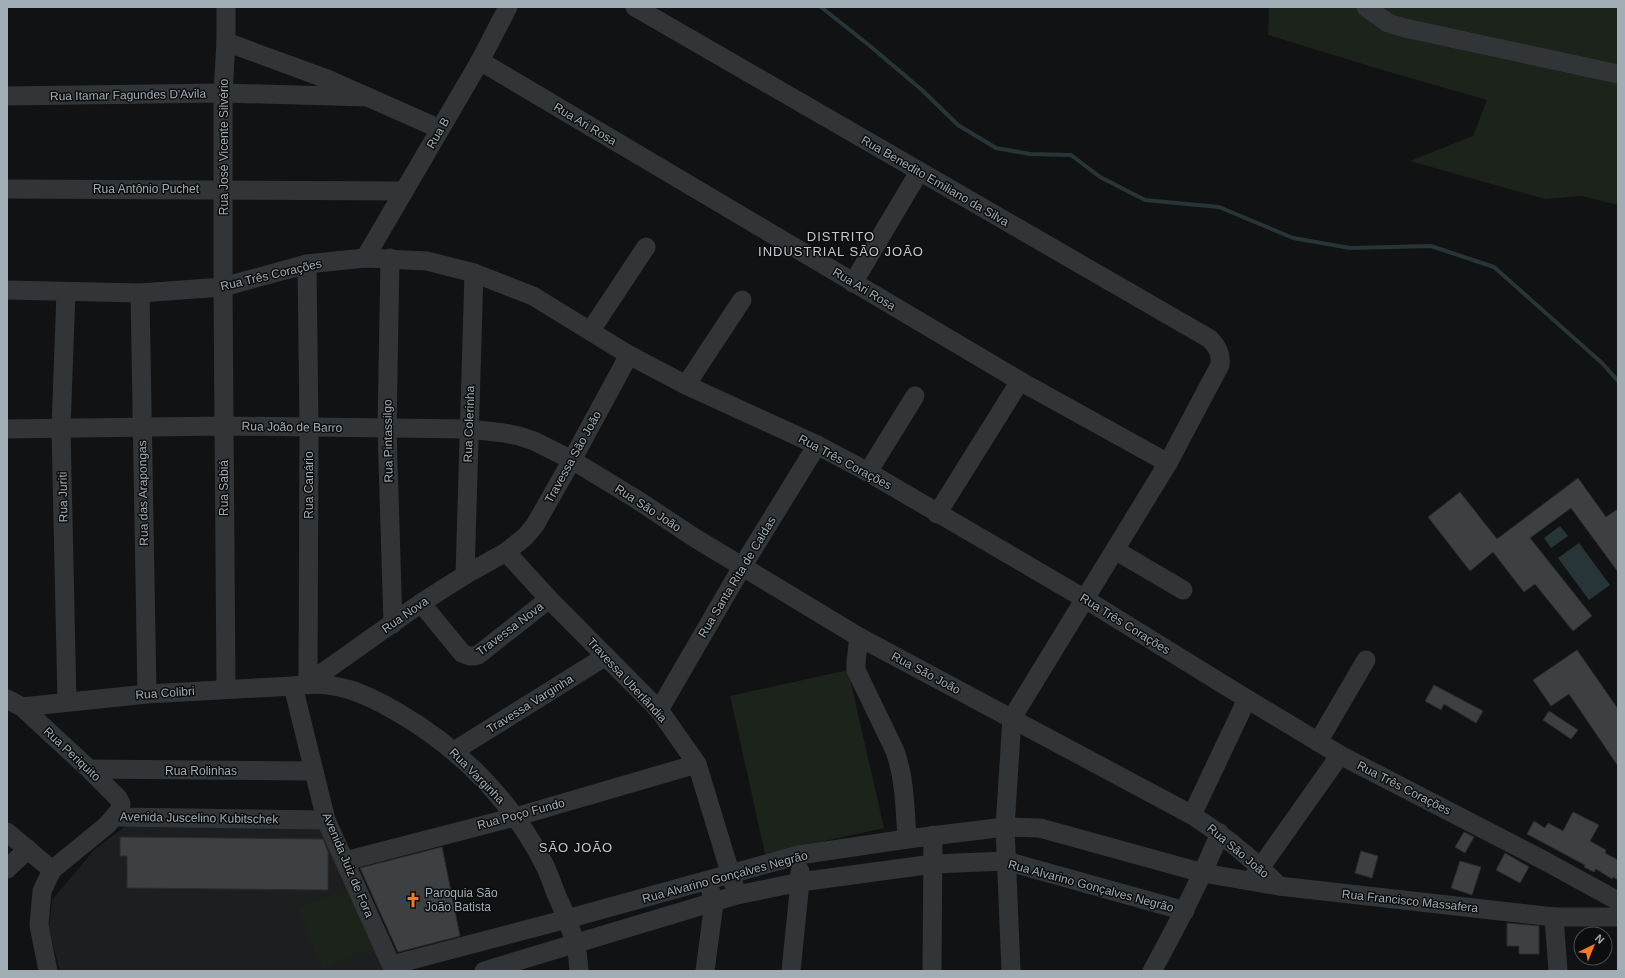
<svg xmlns="http://www.w3.org/2000/svg" width="1625" height="978" font-family="Helvetica,sans-serif">
	<style>
		.built { fill: #1d1e20 }
		.green { fill: #1c231b }
		.water { fill: #273538 }
		.lines { fill: none; stroke-linecap: round; stroke-linejoin: round }
		.stream { stroke: #273538; stroke-width: 4 }
		.building { fill: #3d4043; stroke: #2b2c2f }
		.minor { stroke: #323538; stroke-width: 19 }
		.labels { text-anchor: middle; stroke-width: 3; stroke-linejoin: round; paint-order: stroke }
		.street-label { font-size: 12px; fill: #a1adb5; stroke: #0c0d0e }
		.poi-label { font-size: 12px; fill: #a1adb5; stroke: #0c0d0e; text-anchor: start }
		.neighbourhood-label { font-size: 13px; letter-spacing: 1px; fill: #c3cad1; stroke: #0c0d0e }
	</style>
	<rect width="100%" height="100%" fill="#111213"/>
	<polygon class="built" points="127,825 326,825 386,971 60,971 49,929 52,900 94,850"/>
	<g class="green">
		<polygon points="1269,7 1618,7 1618,205 1582,196 1545,199 1410,161 1473,136 1487,100 1379,69 1268,35"/>
		<polygon points="848,670 884,828 765,854 730,696"/>
		<polygon points="349,889 372,950 322,969 298,908"/>
	</g>
	<g class="water">
		<polygon points="1560,526 1568,536 1551,548 1544,538"/>
		<polygon points="1579,543 1610,585 1589,600 1558,558"/>
	</g>
	<g class="lines">
		<polyline class="stream" points="821,7 870,46 922,90 958,125 996,148 1030,154 1071,155 1100,177 1145,200 1219,207 1293,238 1350,248 1431,246 1494,267 1602,363 1618,381"/>
	</g>
	<g class="building">
		<polygon points="1578,478 1606,517 1618,509 1618,572 1571,508 1530,538 1592,616 1573,631 1535,584 1524,592 1493,552 1470,571 1428,517 1460,492 1497,539"/>
		<polygon points="1577,650 1618,709 1618,766 1569,694 1551,706 1533,680"/>
		<polygon points="1434,685 1483,711 1476,723 1444,704 1441,710 1425,701"/>
		<polygon points="1549,711 1578,730 1571,739 1543,720"/>
		<polygon points="1573,812 1599,825 1590,841 1606,850 1605,853 1618,860 1618,880 1613,877 1612,879 1596,869 1594,872 1584,867 1585,865 1527,834 1534,821 1545,828 1548,823 1563,831"/>
		<polygon points="1464,832 1474,837 1465,853 1455,847"/>
		<polygon points="120,837 323,839 328,852 328,890 127,888 127,856 120,856"/>
		<polygon points="442,847 460,936 398,952 360,868"/>
		<polygon points="1361,851 1378,856 1372,878 1355,873"/>
		<polygon points="1505,853 1529,867 1520,883 1496,870"/>
		<polygon points="1460,861 1481,867 1472,895 1451,888"/>
		<polygon points="1507,923 1539,926 1539,954 1519,954 1519,946 1507,946"/>
	</g>
	<g class="lines">
		<g class="minor">
			<polyline points="226,7 226,42 223,93 223,287 226,688"/>
			<path d="M635,7L1210,339C1218,348 1221,353 1220,365L1168,463L1012,718L1005,827L1011,971"/>
			<polyline points="1366,7 1388,23 1405,28 1618,74"/>
			<polyline points="226,42 327,79 440,129"/>
			<polyline points="480,61 1020,381 1168,463"/>
			<polyline points="7,96 223,93 368,97"/>
			<polyline points="7,189 404,191"/>
			<polyline points="365,258 480,61 508,7"/>
			<polyline points="390,258 387,429 393,624"/>
			<polyline points="307,264 309,427 308,683"/>
			<polyline points="853,283 919,172"/>
			<polyline points="7,290 140,293 223,287 307,264 365,258 427,261 474,273 533,296 629,355 686,385 817,445 868,472 1085,599 1247,699 1340,755 1545,861 1618,901"/>
			<polyline points="66,292 61,428 67,702"/>
			<polyline points="140,293 147,694"/>
			<polyline points="591,330 646,247"/>
			<polyline points="686,385 742,300"/>
			<path d="M7,429L224,426L469,429L504,433L519,436L534,441L572,460L636,499L695,538L859,637L1192,815C1225,836 1252,858 1279,886"/>
			<polyline points="868,472 915,396"/>
			<polyline points="937,514 1020,381"/>
			<polyline points="1115,550 1183,590"/>
			<polyline points="506,552 549,599 659,710 697,764 734,885"/>
			<polyline points="465,575 474,273"/>
			<path d="M421,603L462,653C468,656 471,657 478,655L549,599"/>
			<path d="M859,637L856,662V670L895,751C905,779 905,809 907,839"/>
			<polyline points="308,683 421,603 465,575 506,552 525,537 535,525 572,460 629,355"/>
			<polyline points="293,686 326,820 394,971"/>
			<polyline points="7,699 22,707 89,769 118,798 121,804 120,810 107,825 52,870 42,891 39,925 48,971"/>
			<path d="M22,707L147,694L293,686C334,679 365,693 399,713C459,748 511,800 543,862C549,873 552,884 557,896C564,911 571,927 575,944C578,952 578,962 579,971"/>
			<polyline points="659,710 742,567 817,445"/>
			<polyline points="1318,742 1366,660"/>
			<polyline points="454,751 606,656"/>
			<polyline points="89,769 314,771"/>
			<polyline points="1192,815 1247,699"/>
			<polyline points="114,817 326,820"/>
			<polyline points="7,832 52,870"/>
			<polyline points="345,861 515,817 697,764"/>
			<polyline points="7,869 28,849"/>
			<polyline points="1253,878 1340,755"/>
			<polyline points="1554,917 1558,971"/>
			<polyline points="392,965 567,919 799,855 907,839 1005,827 1040,828 1203,873 1279,886 1554,917 1618,917"/>
			<polyline points="484,971 737,895 800,882 933,864 1006,861 1185,911"/>
			<polyline points="705,971 714,903 711,892"/>
			<polyline points="791,971 800,882 800,871"/>
			<polyline points="932,971 933,835"/>
			<path d="M1152,971C1177,926 1200,881 1220,833"/>
		</g>
	</g>
	<defs>
		<g id="church-bare" transform="scale(1.2)"><path d="M-1.2-6h2.4v3.5h3.3v2.4h-3.3V6h-2.4V-.1h-3.3v-2.4h3.3Z" fill="#ff771e" stroke="#0c0d0e" stroke-width="2.5" paint-order="stroke"/></g>
	</defs>
	<g fill-rule="evenodd">
		<use href="#church-bare" x="413" y="900"/>
	</g>
	<g class="labels">
		<g class="street-label">
			<text transform="translate(128 95) rotate(-1)" y="4">Rua Itamar Fagundes D'Avila</text>
			<text transform="translate(585 124) rotate(31)" y="4">Rua Ari Rosa</text>
			<text transform="translate(438 133) rotate(-60)" y="4">Rua B</text>
			<text transform="translate(224 147) rotate(-90)" y="4">Rua José Vicente Silvério</text>
			<text transform="translate(935 181) rotate(30)" y="4">Rua Benedito Emiliano da Silva</text>
			<text x="146" y="193">Rua Antônio Puchet</text>
			<text transform="translate(271 275) rotate(-13)" y="4">Rua Três Corações</text>
			<text transform="translate(864 289) rotate(31)" y="4">Rua Ari Rosa</text>
			<text transform="translate(469 424) rotate(-88)" y="4">Rua Colerinha</text>
			<text transform="translate(292 427) rotate(1)" y="4">Rua João de Barro</text>
			<text transform="translate(388 441) rotate(-91)" y="4">Rua Pintassilgo</text>
			<text transform="translate(573 457) rotate(-61)" y="4">Travessa São João</text>
			<text transform="translate(845 462) rotate(28)" y="4">Rua Três Corações</text>
			<text transform="translate(309 485) rotate(-90)" y="4">Rua Canário</text>
			<text transform="translate(224 488) rotate(-90)" y="4">Rua Sabiá</text>
			<text transform="translate(143 493) rotate(-91)" y="4">Rua das Arapongas</text>
			<text transform="translate(63 497) rotate(-91)" y="4">Rua Juriti</text>
			<text transform="translate(648 508) rotate(33)" y="4">Rua São João</text>
			<text transform="translate(737 577) rotate(-59)" y="4">Rua Santa Rita de Caldas</text>
			<text transform="translate(405 615) rotate(-35)" y="4">Rua Nova</text>
			<text transform="translate(1125 624) rotate(32)" y="4">Rua Três Corações</text>
			<text transform="translate(510 629) rotate(-37)" y="4">Travessa Nova</text>
			<text transform="translate(926 673) rotate(28)" y="4">Rua São João</text>
			<text transform="translate(627 680) rotate(47)" y="4">Travessa Uberlândia</text>
			<text transform="translate(165 693) rotate(-4)" y="4">Rua Colibri</text>
			<text transform="translate(530 704) rotate(-32)" y="4">Travessa Varginha</text>
			<text transform="translate(72 754) rotate(43)" y="4">Rua Periquito</text>
			<text x="201" y="775">Rua Rolinhas</text>
			<text transform="translate(477 776) rotate(45)" y="4">Rua Varginha</text>
			<text transform="translate(1404 788) rotate(27)" y="4">Rua Três Corações</text>
			<text transform="translate(521 814) rotate(-15)" y="4">Rua Poço Fundo</text>
			<text transform="translate(199 818) rotate(1)" y="4">Avenida Juscelino Kubitschek</text>
			<text transform="translate(1238 851) rotate(40)" y="4">Rua São João</text>
			<text transform="translate(348 865) rotate(67)" y="4">Avenida Juiz de Fora</text>
			<text transform="translate(725 877) rotate(-15)" y="4">Rua Alvarino Gonçalves Negrão</text>
			<text transform="translate(1091 886) rotate(15)" y="4">Rua Alvarino Gonçalves Negrão</text>
			<text transform="translate(1410 901) rotate(6)" y="4">Rua Francisco Massafera</text>
		</g>
		<g class="poi-label">
			<text x="425" y="897">Paroquia São<tspan x="425" dy="14">João Batista</tspan></text>
		</g>
		<g class="neighbourhood-label">
			<text x="841" y="241">DISTRITO<tspan x="841" dy="15">INDUSTRIAL SÃO JOÃO</tspan></text>
			<text x="576" y="852">SÃO JOÃO</text>
		</g>
	</g>
	<rect width="1625" height="978" fill="none" stroke="#a1adb5" stroke-width="16"/>
	<g transform="translate(1593 946) rotate(43)"><circle r="19" fill="#0c0d0e" stroke="#484d51"/>
	<path d="M0-3L7 15L0 10L-7 15Z" fill="#ff771e"/>
	<text y="-6" font-size="11" font-weight="bold" text-anchor="middle" fill="#a1adb5">N</text>
	</g>
</svg>
